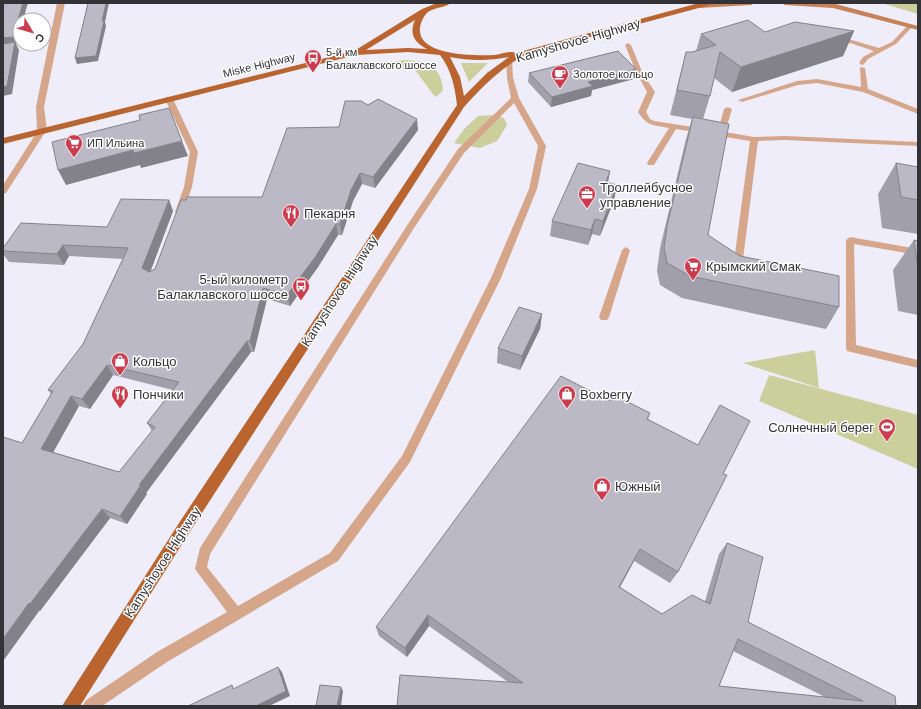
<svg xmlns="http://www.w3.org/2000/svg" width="921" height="709" font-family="Helvetica,sans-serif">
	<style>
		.green { fill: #cacf9c }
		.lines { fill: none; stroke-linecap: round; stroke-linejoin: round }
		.lane { fill: #d6a68b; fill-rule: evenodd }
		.street { fill: #d6a68b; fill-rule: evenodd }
		.secondary { fill: #c78159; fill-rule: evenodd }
		.primary { fill: #ba652f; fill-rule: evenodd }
		.wall { fill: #a19fa9; fill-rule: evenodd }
		.shaded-wall { fill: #83828a }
		.building { fill: #bbb9c5; stroke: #83828a; fill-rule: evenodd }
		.labels { text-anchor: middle; stroke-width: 3; stroke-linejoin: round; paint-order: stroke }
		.far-poi-label { font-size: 11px; fill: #333237; stroke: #fff; text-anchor: start }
		.far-street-label { font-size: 11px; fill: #333237; stroke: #fff }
		.street-label { font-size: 13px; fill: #333237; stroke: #fff }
		.poi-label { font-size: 13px; fill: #333237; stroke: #fff; text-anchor: start }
	</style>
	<rect width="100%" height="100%" fill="#efedf9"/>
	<g class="green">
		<polygon points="881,3 918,3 918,14"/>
		<path d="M408,60C428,63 440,66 443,88L442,92L435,97L413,67L392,70L387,65L396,61Z"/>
		<polygon points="461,63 488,63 469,82"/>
		<polygon points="494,115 504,118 507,125 497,141 480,148 454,143 465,128 478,116"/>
		<polygon points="815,350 819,388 743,363"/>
		<polygon points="769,375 918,415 918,469 759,401"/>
	</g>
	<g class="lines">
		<g class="lane">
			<polygon points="908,25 913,26 896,44 868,59 864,64 862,65 859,63 863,57 874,51 835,38 838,36 879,48 892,42"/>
			<path d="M628,43L631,45L643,74L655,92L646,112L650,119L654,121L718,131L724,109L728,107L732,109L725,132L754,137L785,136L918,142V146L785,140L758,141L743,259L747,260L748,262L744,265L735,263L734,261L750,141L676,129L654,165H648L647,163L669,128C653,125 647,126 638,112L647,92L637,74L625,45Z"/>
			<path d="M509,57L512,59L513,78L519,98L546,146L537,189L501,278L410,462L338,561L167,662L102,706H83L85,701L157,652L227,612L195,569L200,548L408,224L458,149L511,98L507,78L506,59ZM514,103L538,146L529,189L491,278L402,456L330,553L238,606L207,567L210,554L414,228L464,153Z"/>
			<polygon points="860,67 865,68 868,89 918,109 918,114 863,92 817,83 798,85 742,102 738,100 797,81 817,79 861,87"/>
			<polygon points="166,97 172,97 173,99 198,152 192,187 183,212 179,215 175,212 184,187 190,152 165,99"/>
			<polygon points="39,129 42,129 46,131 6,193 3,194 3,185"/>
			<polygon points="850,237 918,249 918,255 854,244 856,345 918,360 918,368 851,352 847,351 846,348 846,240"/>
			<polygon points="626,247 630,250 609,317 607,320 601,320 599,317 622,250"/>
		</g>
		<polygon class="street" points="57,3 65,3 44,107 47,131 42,134 37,131 36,107"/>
		<g class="secondary">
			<polygon points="713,3 755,3 751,5 699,8 695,6 699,4"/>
			<polygon points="781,3 832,3 918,26 918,30 833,8 785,5"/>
		</g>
		<path class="primary" d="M437,3H451C445,8 435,7 428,12C423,16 419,26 420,32C422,56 478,56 495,55C502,54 510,50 516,53L699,3H711L710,5L527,54C502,67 483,86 464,107L189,533L80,706H62L179,523L457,105C455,87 451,69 440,55L408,52L356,55L3,144V138L354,51L422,9ZM415,20C409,33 414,43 427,49L408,48L366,50ZM450,57C469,61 489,61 509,57L487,73L464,96L460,77Z"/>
	</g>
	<g class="wall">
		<polygon points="854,31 843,56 732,92 714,78 710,96 703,119 708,235 740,256 839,307 826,329 682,298 660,285 657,271 660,248 686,139 692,119 670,115 686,52 692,52 696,51 701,34 765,32"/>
		<polygon points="529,73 634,79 592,90 591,96 551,107 528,82"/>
		<path d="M418,130L375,188L362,184L353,201L342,235H338L318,267L290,306L267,299L254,352H251L146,493L147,494L127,524L110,518L40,611H39L3,661V437L22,443L51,394L48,390L83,344L123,259L69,256L64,265L9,262L3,254V248L107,227L169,200L173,211L150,272L262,197ZM113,375L173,390L147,423L152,431L119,472L53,452L79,406L90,409Z"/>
		<polygon points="896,163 918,167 918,234 882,228 878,194"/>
		<polygon points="610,171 608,183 617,185 614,200 600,236 592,234 588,245 550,236 552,221"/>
		<polygon points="914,240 918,241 918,315 898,311 893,270"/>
		<polygon points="542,314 540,329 520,370 497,363 498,348"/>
		<path d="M608,400L650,413L648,419L723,474L678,572L670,583L634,561L620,587L662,614L705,601L719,554L727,543L748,622L896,706L508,682L429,626L407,657L379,636L376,627ZM733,651L825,697L719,686Z"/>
	</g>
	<g class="shaded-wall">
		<polygon points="23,3 28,3 23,20 20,20 20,31 16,44 19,50 12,94 3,96 3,38"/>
		<polygon points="106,3 109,3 105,22 106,26 98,61 77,64 75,58 102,21"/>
		<polygon points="854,31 843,56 732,92 741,67"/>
		<polygon points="636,69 634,79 592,90 591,96 551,107 552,97 588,82"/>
		<polygon points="417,119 418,130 375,188 373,177"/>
		<polygon points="182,141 188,156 141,168 140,165 66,185 58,170 133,150"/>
		<polygon points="610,171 607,186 606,182"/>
		<polygon points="360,173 362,184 353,201 342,235 340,224 351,190"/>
		<polygon points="617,185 614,200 600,236 603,221"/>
		<polygon points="169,200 173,211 148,278 142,268"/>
		<polygon points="595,219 592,234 588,245 591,230"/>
		<polygon points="336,224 338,235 318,267 290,306 287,295"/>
		<polygon points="63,245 69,256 64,265 57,254"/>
		<polygon points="263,288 267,299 254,352 250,341"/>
		<polygon points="542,314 540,329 520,370 522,356"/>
		<polygon points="247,341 251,352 146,493 147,494 127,524 120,516 139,485"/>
		<polygon points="107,365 113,375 90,409 82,399"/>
		<polygon points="71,396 79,406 50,458 41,449"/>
		<polygon points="102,509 110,518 40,611 30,604"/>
		<polygon points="640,549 634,561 614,598 619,587"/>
		<polygon points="29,603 39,611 3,661 3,639"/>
		<polygon points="428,615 429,626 407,657 405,648"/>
		<polygon points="278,667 282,672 290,696 269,706 256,706"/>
		<polygon points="341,687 343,691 341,706 337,706"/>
	</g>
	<g class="building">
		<polygon points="3,3 23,3 13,37 3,38"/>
		<polygon points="88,3 106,3 102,21 104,21 96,56 75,58"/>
		<polygon points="748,20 765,32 795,22 854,31 741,67 720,52 710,96 677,90 686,52 692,52 716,45 701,34"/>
		<polygon points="15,42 7,86 3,87 3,44"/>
		<polygon points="618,51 636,69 588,82 593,86 552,97 529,73"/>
		<path d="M378,99L417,119L373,177L360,173L351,190L340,224H336L316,256L287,295L263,288L250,341H247L139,485H141L120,516L102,509L30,604L29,603L3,639V437L22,443L53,391L48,390L83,344L128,248L63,245L57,254L3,251V248L21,223L107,227L121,199L169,200L142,268L149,272L155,269L181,200H186L187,197H262L287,128L339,127L345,101H361L368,105ZM107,365L179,382L147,423L155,427L119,472L41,449L71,396L82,399Z"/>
		<polygon points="169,108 182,141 134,153 133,150 58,170 52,142 140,120 139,115"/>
		<polygon points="693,117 729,124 708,235 740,256 839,276 839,307 690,276 667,263 664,248 667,226"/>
		<polygon points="578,163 610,171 606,182 617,185 603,221 595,219 591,230 552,221"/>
		<polygon points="896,163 918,167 918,200 901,197"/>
		<polygon points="914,240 918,241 918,267"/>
		<polygon points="519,307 542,314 522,356 498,348"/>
		<path d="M561,376L608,400L622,399L650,413L647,419L698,445L720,405L750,421L723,474L727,475L678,572L640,549L619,587L662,614L692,595L710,604L727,543L763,557L748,622L895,696L896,706H397L400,675L523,683L428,615L405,648L376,627ZM738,639L863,701L719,686Z"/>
		<polygon points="278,667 286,691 256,706 188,706 232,685 233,689"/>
		<polygon points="320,685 341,687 337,706 316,706"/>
	</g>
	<defs>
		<g id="bus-pin" transform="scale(0.9)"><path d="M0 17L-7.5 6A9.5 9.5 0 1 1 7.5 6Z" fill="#cd3c4c" stroke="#fff"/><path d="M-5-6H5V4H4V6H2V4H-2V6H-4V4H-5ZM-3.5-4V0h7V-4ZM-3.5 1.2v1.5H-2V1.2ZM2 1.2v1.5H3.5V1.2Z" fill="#fff"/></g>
		<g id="cafe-pin" transform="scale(0.9)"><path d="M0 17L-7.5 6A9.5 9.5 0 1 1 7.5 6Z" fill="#cd3c4c" stroke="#fff"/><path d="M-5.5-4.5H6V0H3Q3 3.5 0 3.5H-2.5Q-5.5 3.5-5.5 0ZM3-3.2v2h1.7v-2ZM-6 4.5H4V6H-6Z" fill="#fff"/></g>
		<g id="supermarket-pin" transform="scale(0.9)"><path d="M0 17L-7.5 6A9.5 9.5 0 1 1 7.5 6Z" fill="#cd3c4c" stroke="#fff"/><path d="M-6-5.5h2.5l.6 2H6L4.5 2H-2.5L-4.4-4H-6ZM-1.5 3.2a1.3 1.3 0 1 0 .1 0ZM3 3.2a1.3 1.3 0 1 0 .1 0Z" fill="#fff"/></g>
		<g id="office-pin" transform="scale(0.9)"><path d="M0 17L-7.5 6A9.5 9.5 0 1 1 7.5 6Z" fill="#cd3c4c" stroke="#fff"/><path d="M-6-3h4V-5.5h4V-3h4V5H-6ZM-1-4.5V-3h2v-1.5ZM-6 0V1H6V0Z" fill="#fff"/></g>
		<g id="restaurant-pin" transform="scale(0.9)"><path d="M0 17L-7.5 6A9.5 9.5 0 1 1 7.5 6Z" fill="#cd3c4c" stroke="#fff"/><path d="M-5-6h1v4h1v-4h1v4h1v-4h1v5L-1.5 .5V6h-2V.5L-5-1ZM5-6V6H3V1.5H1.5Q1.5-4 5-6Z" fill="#fff"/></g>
		<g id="shop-pin" transform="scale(0.9)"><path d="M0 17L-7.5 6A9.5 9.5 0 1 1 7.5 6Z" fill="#cd3c4c" stroke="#fff"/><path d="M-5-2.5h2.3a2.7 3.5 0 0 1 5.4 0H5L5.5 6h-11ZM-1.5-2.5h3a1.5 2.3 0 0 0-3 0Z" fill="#fff"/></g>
		<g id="stadium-pin" transform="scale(0.9)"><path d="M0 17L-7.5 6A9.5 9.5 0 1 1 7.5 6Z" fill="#cd3c4c" stroke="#fff"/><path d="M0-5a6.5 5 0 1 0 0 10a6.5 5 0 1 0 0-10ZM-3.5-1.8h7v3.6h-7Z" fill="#fff"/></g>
	</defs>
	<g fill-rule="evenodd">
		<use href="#bus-pin" x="313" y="58"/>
		<use href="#cafe-pin" x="560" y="74"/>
		<use href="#supermarket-pin" x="74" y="143"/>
		<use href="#office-pin" x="587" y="194"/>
		<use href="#restaurant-pin" x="291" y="213"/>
		<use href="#supermarket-pin" x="693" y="266"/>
		<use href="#bus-pin" x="301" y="286"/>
		<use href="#shop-pin" x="120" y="361"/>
		<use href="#restaurant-pin" x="120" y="394"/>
		<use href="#shop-pin" x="567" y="394"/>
		<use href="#stadium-pin" x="887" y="427"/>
		<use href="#shop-pin" x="602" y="486"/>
	</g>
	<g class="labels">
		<g class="far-poi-label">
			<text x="326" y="56">5-й км<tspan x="326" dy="13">Балаклавского шоссе</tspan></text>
			<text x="573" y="78">Золотое кольцо</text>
			<text x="87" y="147">ИП Ильина</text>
		</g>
		<g class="far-street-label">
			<text transform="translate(259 65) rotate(-14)" y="4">Miske Highway</text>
		</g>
		<g class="street-label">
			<text transform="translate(578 40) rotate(-16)" y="5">Kamyshovoe Highway</text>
			<text transform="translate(339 291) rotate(-57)" y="5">Kamyshovoe Highway</text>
			<text transform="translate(162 562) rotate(-57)" y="5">Kamyshovoe Highway</text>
		</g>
		<g class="poi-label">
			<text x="600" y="192">Троллейбусное<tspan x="600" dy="15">управление</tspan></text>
			<text x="304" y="218">Пекарня</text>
			<text x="706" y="271">Крымский Смак</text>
			<text x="288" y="284" text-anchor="end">5-ый километр<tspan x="288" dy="15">Балаклавского шоссе</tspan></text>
			<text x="133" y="366">Кольцо</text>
			<text x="133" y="399">Пончики</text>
			<text x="580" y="399">Boxberry</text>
			<text x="874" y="432" text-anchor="end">Солнечный берег</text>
			<text x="615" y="491">Южный</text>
		</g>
	</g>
	<rect width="921" height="709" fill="none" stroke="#333237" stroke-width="8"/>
	<g transform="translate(32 32) rotate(128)"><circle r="19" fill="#ffffff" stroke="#adadaf"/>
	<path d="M0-3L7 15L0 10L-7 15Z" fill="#cd3c4c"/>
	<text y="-6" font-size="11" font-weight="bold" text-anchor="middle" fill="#333237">С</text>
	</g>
</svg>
